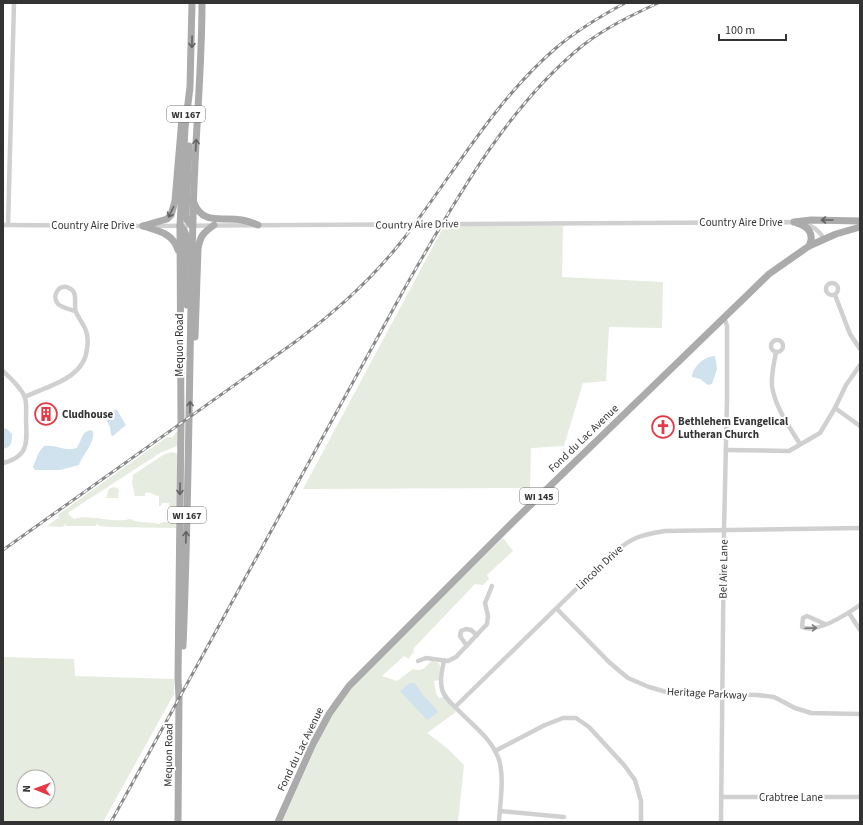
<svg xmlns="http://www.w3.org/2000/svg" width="863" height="825" font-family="'Source Sans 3',sans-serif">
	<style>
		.green { fill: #e6ecdf; fill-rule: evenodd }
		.water { fill: #cfe2ee }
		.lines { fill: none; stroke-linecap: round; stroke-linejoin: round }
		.street { stroke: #d0d0d0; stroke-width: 4.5 }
		.primary { stroke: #ababab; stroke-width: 7 }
		.rail-casing { stroke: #888; stroke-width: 3 }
		.rail { stroke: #fff; stroke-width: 1.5; stroke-dasharray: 4.5; stroke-linecap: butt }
		.oneway { stroke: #636363 }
		.oneway2 { stroke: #7a7a7a }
		.labels { text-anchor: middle; stroke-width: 4; stroke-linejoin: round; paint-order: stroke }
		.shield { fill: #fff; stroke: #707070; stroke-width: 1 }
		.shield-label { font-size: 10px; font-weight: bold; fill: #333 }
		.street-label { font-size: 11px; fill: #333; stroke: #fff }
		.poi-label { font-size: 11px; font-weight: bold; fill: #333; stroke: #fff; text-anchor: start }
	</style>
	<rect width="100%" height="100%" fill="#fff"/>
	<g class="green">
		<polygon points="444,226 563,226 562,277 663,282 662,328 609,327 606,381 583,383 564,446 531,448 530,488 303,489"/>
		<path d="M179,431L178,445L177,446L160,453L69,512L68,514L74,519C88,513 114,524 130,519C139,524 149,521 159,524C163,521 171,521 176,524L177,528L111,527L100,526L97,524L95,526H66V524L62,527L47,526L58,518L59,514L163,440L167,437H173L176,432Z"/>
		<path d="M172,452L176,453L178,456L177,514C174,515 171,516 169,513V503H162L161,506H159V496C154,496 150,491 145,493V496H135L132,483L133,475L163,455Z"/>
		<polygon points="114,487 119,489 118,498 106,498 109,489"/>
		<path d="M503,538L513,551L487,575L489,579L483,585L475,584L413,649L414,652L411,655L409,659L404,656L382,676L397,681L413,669C422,672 425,668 430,662L433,661L439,663L440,666L439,680L434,681L436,693L439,698L443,697L456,712L427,733L447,748L464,765L458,822H282L326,725L334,711L357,681Z"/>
		<path d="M3,657L74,659L75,676L174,679V694L103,822H3ZM24,777H48V801H24Z"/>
	</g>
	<g class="water">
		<path d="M715,356L717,369L712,384L708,385L700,379L692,377C692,367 705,356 715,356Z"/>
		<polygon points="115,410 117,410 126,425 113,436 111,435 110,427 105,417"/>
		<path d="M3,428L7,429L12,434C12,442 12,447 3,449Z"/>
		<path d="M90,430L93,431C95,444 83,453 79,465L60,470H35L33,467L39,452L44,446C56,444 65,452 77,448L84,433Z"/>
		<polygon points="410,683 415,683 422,694 437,710 437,713 427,720 400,691"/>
	</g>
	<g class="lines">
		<g class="street">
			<polyline points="3,225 145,226"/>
			<polyline points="8,225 14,3"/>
			<path d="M152,226L794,222C808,223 817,227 824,239"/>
			<circle cx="832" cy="289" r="6"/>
			<polyline points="835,295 850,334 860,349"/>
			<circle cx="777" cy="346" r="6"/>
			<path d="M776,352C774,363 771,375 772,386C775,407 789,426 800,444"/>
			<path d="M3,371C10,378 22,388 25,398C27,404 26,413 26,420C27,443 29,456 3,463"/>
			<path d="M25,397C47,386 84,379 87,349C88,344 88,337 86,331C84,325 79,319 76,312C73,305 79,292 69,288C59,283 51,296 58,304C62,308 70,309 75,311"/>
			<polyline points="835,408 860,426"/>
			<polyline points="726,450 789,451 820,433 835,408 846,385 860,365"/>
			<polyline points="557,609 610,663 628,678 649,687 670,693 757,695 774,697 795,708 811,713 860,714"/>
			<polyline points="849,613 860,630"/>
			<path d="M825,624L807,616L803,618L802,627C817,634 847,614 860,605"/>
			<polyline points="467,646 460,636 461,631 466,629 471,630 477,635"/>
			<polyline points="418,661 426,658 448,661 456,657 487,624 488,616 485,603 492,586"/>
			<path d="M444,661C442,669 440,681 442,689C444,698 454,706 461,713C474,726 491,739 498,757C505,775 500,803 499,822"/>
			<path d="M455,707L613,553C633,537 640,535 665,531L860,528"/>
			<polyline points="495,751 545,725 563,718 576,718 589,727 624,765 635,780 641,801 641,822"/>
			<polyline points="721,797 860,797"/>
			<polyline points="500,811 564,817"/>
			<polyline points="721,822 724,530 727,400 727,326 724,317"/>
		</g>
		<g class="primary">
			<polyline points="189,146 186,215 187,220 192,226"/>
			<path d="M194,203C203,226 223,216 242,220C247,221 253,223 258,225"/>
			<polyline points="794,222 811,220 860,221"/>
			<path d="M797,223C808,226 815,234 809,246"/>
			<polyline points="143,226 167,219 171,215 175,201 182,118"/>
			<path d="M143,226C158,231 173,233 178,250"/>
			<polyline points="180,226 184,230 186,235 185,289 187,305"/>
			<path d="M195,337L198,249C200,236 203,233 214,225"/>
			<path d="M183,646C189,504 189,362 193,219C194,147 202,75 202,3"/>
			<polyline points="178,822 179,697 178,679 181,423 180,226 185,128 190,87 192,3"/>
			<polyline points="278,822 313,744 329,714 349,686 517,518 769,274 809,246 836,234 860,227"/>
		</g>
		<g class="rail-casing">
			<g id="rail">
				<path d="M3,550L295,342C334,313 371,280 401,242C452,177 493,102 556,48C577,30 601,16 625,3"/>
				<path d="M111,822L407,284C455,201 507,107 582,46C605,28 632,15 658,3"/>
			</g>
		</g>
		<use href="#rail" class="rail"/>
	</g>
	<defs><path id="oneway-shaft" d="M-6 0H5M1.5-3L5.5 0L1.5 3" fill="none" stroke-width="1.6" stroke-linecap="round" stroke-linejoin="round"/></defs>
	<g class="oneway">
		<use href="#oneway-shaft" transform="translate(192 42) rotate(91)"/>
		<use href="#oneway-shaft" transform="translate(196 145) rotate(-87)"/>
		<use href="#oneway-shaft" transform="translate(171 212) rotate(116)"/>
		<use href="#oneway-shaft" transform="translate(827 220) rotate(-180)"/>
		<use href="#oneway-shaft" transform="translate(190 407) rotate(-89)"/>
		<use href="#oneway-shaft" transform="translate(180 489) rotate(91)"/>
		<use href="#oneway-shaft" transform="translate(186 537) rotate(-88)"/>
	</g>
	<use class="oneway2" href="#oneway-shaft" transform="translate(811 628) rotate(-2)"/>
	<defs>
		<g id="building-ring" transform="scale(1.15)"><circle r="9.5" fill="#fff" stroke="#e63946" stroke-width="1.5"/><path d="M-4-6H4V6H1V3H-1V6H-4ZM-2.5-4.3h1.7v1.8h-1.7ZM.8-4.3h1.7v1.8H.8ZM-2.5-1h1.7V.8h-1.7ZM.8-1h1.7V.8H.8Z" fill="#e63946"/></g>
		<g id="church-ring" transform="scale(1.15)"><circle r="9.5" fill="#fff" stroke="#e63946" stroke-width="1.5"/><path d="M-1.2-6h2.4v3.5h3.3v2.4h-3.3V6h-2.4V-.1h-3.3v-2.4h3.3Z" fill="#e63946"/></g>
	</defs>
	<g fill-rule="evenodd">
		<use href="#building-ring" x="46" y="414"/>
		<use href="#church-ring" x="663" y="427"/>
	</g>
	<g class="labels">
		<g class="shield">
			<rect x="167" y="106" width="38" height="16" rx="3"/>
			<rect x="520" y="488" width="38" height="16" rx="3"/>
			<rect x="168" y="507" width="38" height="16" rx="3"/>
		</g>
		<g class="shield-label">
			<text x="186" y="118">WI 167</text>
			<text x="539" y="500">WI 145</text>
			<text x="187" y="519">WI 167</text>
		</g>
		<g class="street-label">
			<text x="741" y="226">Country Aire Drive</text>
			<text transform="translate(417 224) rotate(-1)" y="4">Country Aire Drive</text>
			<text x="93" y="229">Country Aire Drive</text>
			<text transform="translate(179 345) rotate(-90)" y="4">Mequon Road</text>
			<text transform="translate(583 438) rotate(-44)" y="4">Fond du Lac Avenue</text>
			<text transform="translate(599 567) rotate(-43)" y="4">Lincoln Drive</text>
			<text transform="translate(723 569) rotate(-89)" y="4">Bel Aire Lane</text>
			<text transform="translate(707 693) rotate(3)" y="4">Heritage Parkway</text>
			<text transform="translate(300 749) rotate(-64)" y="4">Fond du Lac Avenue</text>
			<text transform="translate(168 755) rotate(-89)" y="4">Mequon Road</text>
			<text x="791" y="801">Crabtree Lane</text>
		</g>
		<g class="poi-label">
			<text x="62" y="418">Cludhouse</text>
			<text x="678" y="425">Bethlehem Evangelical<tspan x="678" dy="13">Lutheran Church</tspan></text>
		</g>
	</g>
	<rect width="863" height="825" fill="none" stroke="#333333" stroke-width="8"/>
	<g transform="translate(36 789) rotate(271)"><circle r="19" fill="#ffffff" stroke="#adadad"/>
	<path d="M0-3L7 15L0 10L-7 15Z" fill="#e63946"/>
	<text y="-6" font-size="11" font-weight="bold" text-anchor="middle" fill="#333333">N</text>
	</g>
	<path d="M719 34v6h67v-6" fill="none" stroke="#333333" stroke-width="2"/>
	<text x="725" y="34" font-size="12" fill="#333333" stroke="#ffffff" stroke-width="3" paint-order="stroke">100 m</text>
</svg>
